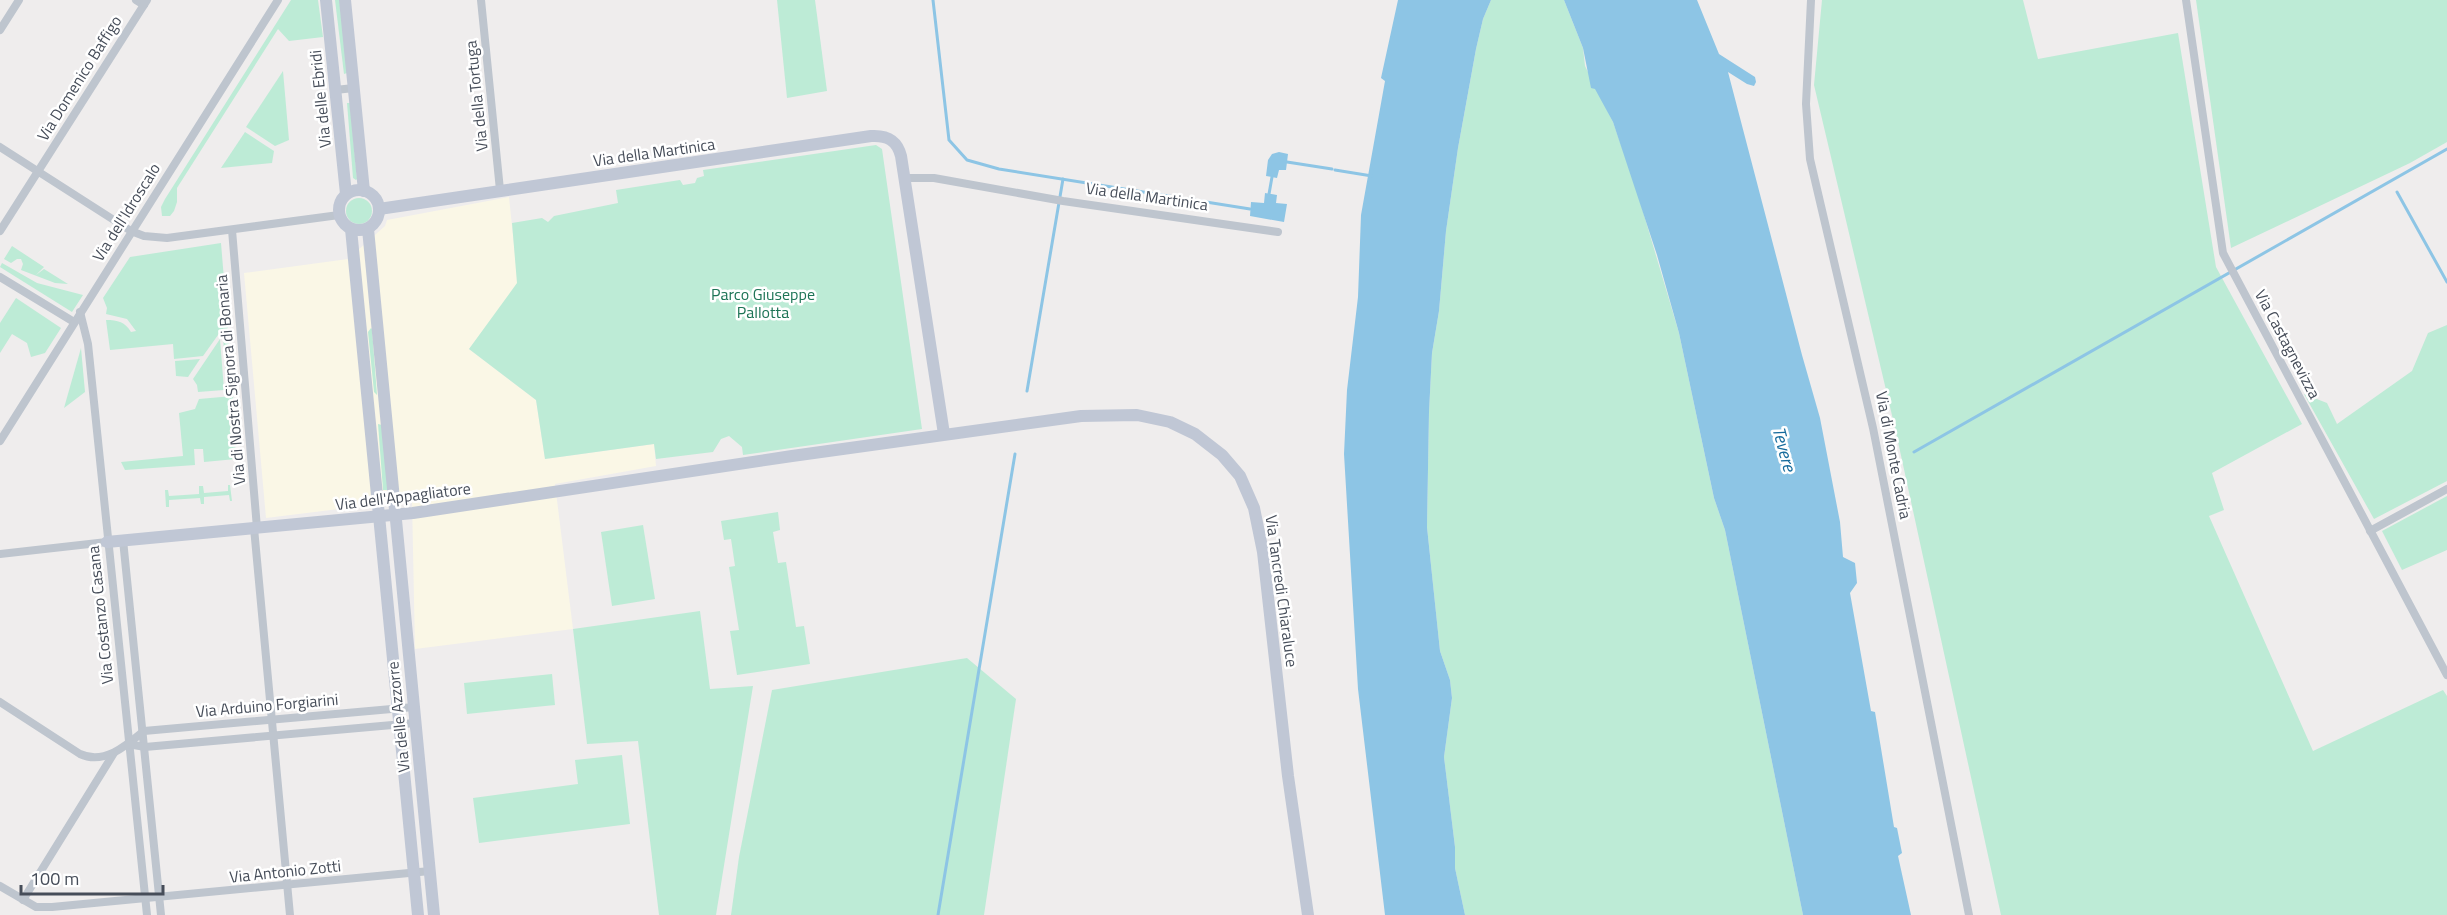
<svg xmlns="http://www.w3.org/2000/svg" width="2447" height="915" font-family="'Titillium Web',sans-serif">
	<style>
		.commercial { fill: #faf7e6 }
		.green { fill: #bdebd6 }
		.water { fill: #8dc5e5 }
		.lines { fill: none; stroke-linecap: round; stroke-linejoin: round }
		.stream { stroke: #8dc5e5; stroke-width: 3 }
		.street { stroke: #bec5ce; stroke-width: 8 }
		.secondary { stroke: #c0c7d5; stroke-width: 12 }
		.labels { text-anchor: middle; stroke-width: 5; stroke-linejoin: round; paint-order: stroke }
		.street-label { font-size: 16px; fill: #464d59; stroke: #fff }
		.park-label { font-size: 16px; fill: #1d7456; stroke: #fff }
		.water-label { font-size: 18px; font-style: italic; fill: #166b9c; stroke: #fff }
	</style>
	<rect width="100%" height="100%" fill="#efeded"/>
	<polygon class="commercial" points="509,197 518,284 469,349 536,400 545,459 654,444 656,466 555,484 573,629 415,649 412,500 266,518 244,273 348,259 385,226 387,220"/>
	<g class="green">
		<polygon points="291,0 318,0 323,37 289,41 278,29 177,188 177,202 174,211 170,216 162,216 161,207 165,199"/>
		<polygon points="335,0 340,0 347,73 344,74"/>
		<polygon points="777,0 815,0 827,91 787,98"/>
		<polygon points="1491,0 1564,0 1583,48 1585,66 1613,122 1636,188 1679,333 1714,498 1725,530 1803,915 1465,915 1455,868 1455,847 1444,757 1452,698 1450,680 1440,651 1427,527 1429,412 1432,353 1439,311 1446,231 1458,148 1476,49 1483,19"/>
		<polygon points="1822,0 2023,0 2038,59 2178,33 2216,267 2302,424 2212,473 2224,510 2209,516 2313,751 2443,690 2447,696 2447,915 2001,915 1895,428 1814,85"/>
		<polygon points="2196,0 2447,0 2447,142 2410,163 2231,248"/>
		<polygon points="283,71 289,140 275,146 246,127"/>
		<polygon points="347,103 350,103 357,179 356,180 353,178"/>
		<polygon points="245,132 274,151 272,163 221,168"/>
		<polygon points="876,145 882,149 922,429 743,455 742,447 729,436 721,439 713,452 656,459 654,444 545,459 536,400 469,349 517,283 512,223 542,218 548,222 554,216 618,203 616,190 680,180 683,185 695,183 697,178 704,176 703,170"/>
		<circle cx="359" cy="211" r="13"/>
		<path d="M221,243L228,328L218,335L203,356L174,359L173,344L110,350L106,320C118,320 125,322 131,332L136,331L127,319L106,314L107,308L103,298L130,257Z"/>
		<polygon points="12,246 44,267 36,275 44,269 68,284 55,283 21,270 23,264 21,259 17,259 11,263 4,259"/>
		<polygon points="2,263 37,283 83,295 72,312 0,267"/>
		<polygon points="16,298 61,328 45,353 31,357 27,343 12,334 0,353 0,323"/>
		<polygon points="2447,325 2447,481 2374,519 2304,394 2327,403 2337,424 2412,371 2428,333"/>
		<polygon points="371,328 372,329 377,395 374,392 368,332"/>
		<polygon points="228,332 232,389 227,390 223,337"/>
		<polygon points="220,339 224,390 198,392 197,385 193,379"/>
		<polygon points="81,348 85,392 64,408"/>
		<polygon points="200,359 188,377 176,376 175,361"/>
		<polygon points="233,396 236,459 204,462 203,449 194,449 195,465 125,470 121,462 183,456 179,413 195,409 199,399"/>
		<polygon points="378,424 382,425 389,490 383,490"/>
		<polygon points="228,485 230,485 232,501 230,501 229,495 204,497 204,504 201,504 200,498 169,500 169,507 166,507 165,490 168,490 169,496 199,494 199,486 203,486 204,493 228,491"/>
		<polygon points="2447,496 2447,550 2402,570 2382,531"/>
		<polygon points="778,512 780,530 773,532 778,563 786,562 796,627 804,626 810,664 737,675 730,631 739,630 729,567 735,566 731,539 724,540 721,521"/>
		<polygon points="643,525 655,599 612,606 601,532"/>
		<polygon points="700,611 710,689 753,686 716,915 659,915 638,741 587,744 573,629"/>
		<polygon points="967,658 1016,699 984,915 731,915 739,857 772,690"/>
		<polygon points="552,674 555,705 467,714 464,683"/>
		<polygon points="622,755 630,824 479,843 473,798 578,784 575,760"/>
	</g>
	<g class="water">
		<polygon points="1398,0 1491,0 1483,19 1476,49 1458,148 1446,231 1439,311 1432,353 1429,412 1427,527 1440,651 1450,680 1452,698 1444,757 1455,847 1455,868 1465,915 1385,915 1358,689 1344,454 1347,390 1358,297 1361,215 1385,81 1381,78"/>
		<polygon points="1564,0 1697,0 1719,54 1755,77 1756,82 1754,86 1747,84 1728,72 1802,355 1820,418 1840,522 1843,557 1855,563 1857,583 1850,593 1871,711 1875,712 1894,827 1897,828 1902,853 1898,856 1911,915 1803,915 1725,530 1714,498 1679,333 1657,255 1613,122 1595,89 1591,88 1583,48"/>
		<polygon points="1279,152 1288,154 1286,170 1279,170 1277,178 1266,176 1268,160 1272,154"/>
		<polygon points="1265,193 1277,195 1276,203 1287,204 1284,222 1250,216 1251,202 1264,203"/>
	</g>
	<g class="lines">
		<g class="stream">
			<polyline points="933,0 949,140 967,160 999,169 1250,209"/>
			<polyline points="1287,162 1332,169"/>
			<polyline points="1335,170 1372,176"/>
			<polyline points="2397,192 2447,282"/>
			<polyline points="1269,194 1272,177"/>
			<polyline points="1027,391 1063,179"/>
			<polyline points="1914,452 2447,149"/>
			<polyline points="938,915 1015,454"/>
		</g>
		<g class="street">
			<polyline points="136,0 144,5"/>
			<polyline points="481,0 500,190"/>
			<polyline points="1811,0 1806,104 1810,159 1873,428 1969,915"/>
			<polyline points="2186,0 2223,253 2447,675"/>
			<polyline points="0,30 19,0"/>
			<polyline points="335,90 354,88"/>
			<polyline points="0,147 131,231 144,236 167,238 339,215"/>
			<polyline points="904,178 934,178 1063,201 1278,232"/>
			<polyline points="232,230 257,528"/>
			<polyline points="0,231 147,0"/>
			<polyline points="0,277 74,322"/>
			<polyline points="80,312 88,344 147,915"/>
			<polyline points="0,441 278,0"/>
			<polyline points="254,528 290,915"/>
			<polyline points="2370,531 2447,489"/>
			<polyline points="123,540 161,915"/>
			<polyline points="0,554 107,542"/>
			<path d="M0,702L80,754C104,765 126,746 144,731L414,707"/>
			<polyline points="128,744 145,747 415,723"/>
			<polyline points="0,886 36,907 52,907 430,871"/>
			<polyline points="23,900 114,753"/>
		</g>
		<g class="secondary">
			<polyline points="326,0 346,194"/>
			<polyline points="345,0 364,191"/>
			<circle cx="359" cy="210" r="20"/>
			<path d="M379,209L871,136C887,135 897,140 901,156L944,434"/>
			<polyline points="351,229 418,915"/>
			<polyline points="368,229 434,915"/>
			<polyline points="107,542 413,513 792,456 1081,416 1137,415 1170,422 1195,434 1222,455 1240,476 1254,508 1263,552 1288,776 1308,915"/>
		</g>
	</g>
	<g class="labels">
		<g class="street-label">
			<text transform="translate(79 78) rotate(-58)" y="6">Via Domenico Baffigo</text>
			<text transform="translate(476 96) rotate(-96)" y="6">Via della Tortuga</text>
			<text transform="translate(320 99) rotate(-96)" y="6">Via delle Ebridi</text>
			<text transform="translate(654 152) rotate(-8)" y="6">Via della Martinica</text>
			<text transform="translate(1147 196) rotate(8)" y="6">Via della Martinica</text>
			<text transform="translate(126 212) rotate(-58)" y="6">Via dell'Idroscalo</text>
			<text transform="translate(2288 344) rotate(62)" y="6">Via Castagnevizza</text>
			<text transform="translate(230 380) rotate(-95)" y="6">Via di Nostra Signora di Bonaria</text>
			<text transform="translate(1894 455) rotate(79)" y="6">Via di Monte Cadria</text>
			<text transform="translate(403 496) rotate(-7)" y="6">Via dell'Appagliatore</text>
			<text transform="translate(1282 591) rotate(82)" y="6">Via Tancredi Chiaraluce</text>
			<text transform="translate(100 615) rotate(-96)" y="6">Via Costanzo Casana</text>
			<text transform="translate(267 705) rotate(-5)" y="6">Via Arduino Forgiarini</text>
			<text transform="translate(398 717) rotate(-96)" y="6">Via delle Azzorre</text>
			<text transform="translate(285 871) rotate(-6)" y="6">Via Antonio Zotti</text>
		</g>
		<g class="park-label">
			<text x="763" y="300">Parco Giuseppe<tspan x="763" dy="18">Pallotta</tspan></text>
		</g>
		<g class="water-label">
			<text transform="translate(1784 449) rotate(75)" y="6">Tevere</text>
		</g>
	</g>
	<path d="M21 885v9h142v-9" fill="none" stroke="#464d59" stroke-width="3"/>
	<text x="30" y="885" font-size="18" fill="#464d59" stroke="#ffffff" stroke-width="4.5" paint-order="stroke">100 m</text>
</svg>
